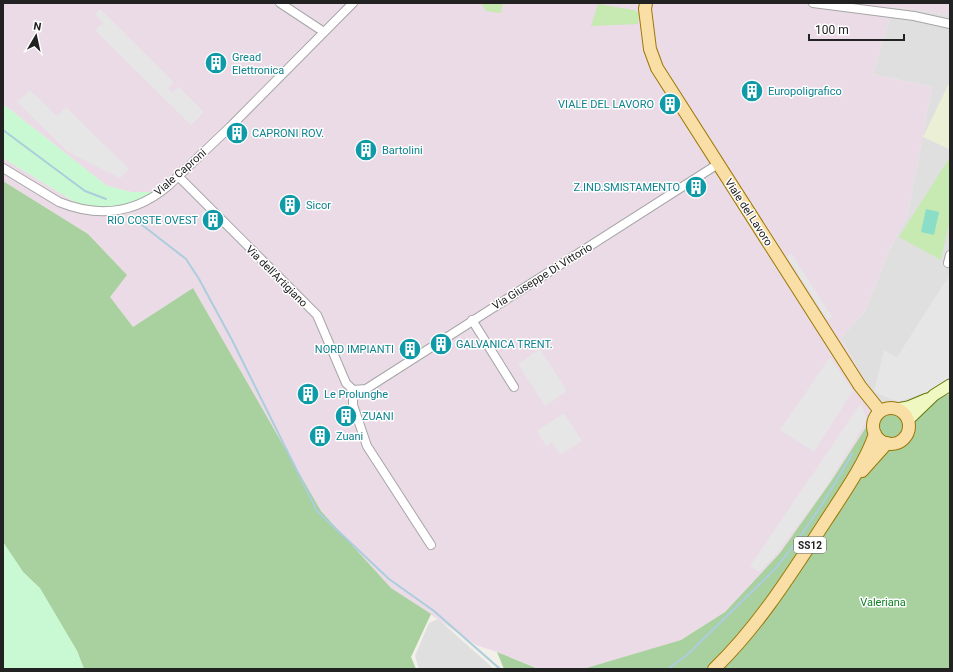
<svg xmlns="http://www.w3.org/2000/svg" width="953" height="672" font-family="Roboto,sans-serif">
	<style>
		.residential { fill: #e0dfdf }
		.industrial { fill: #ebdbe6 }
		.farmland { fill: #ebefd6 }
		.grass { fill: #c7e9b2 }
		.forest { fill: #a9d09f }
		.park { fill: #c9f9d2 }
		.pitch { fill: #8addc6 }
		.parking { fill: #e6e6e6 }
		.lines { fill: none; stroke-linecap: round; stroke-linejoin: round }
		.stream { stroke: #abcddd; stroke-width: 2 }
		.street-casing { stroke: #a6a6a6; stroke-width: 10 }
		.secondary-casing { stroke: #627908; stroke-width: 13 }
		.primary-casing { stroke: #9b7805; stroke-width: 14 }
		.street { stroke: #fff; stroke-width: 8 }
		.secondary { stroke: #f0f8c1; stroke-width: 11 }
		.primary { stroke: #f9dea6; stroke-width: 12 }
		.labels { text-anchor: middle; stroke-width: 3; stroke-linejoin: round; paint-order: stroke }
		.shield { fill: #fff; stroke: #646464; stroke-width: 1 }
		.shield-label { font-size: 10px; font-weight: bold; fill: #222 }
		.culture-label { font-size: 11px; fill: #0d838f; stroke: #fff; text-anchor: start }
		.street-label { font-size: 11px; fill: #222; stroke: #fff }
		.park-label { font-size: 11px; fill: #0f8024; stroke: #fff }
	</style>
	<rect width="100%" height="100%" fill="#f2f0e9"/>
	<g class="residential">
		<polygon points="893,7 949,15 950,10 950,394 884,416 841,338 865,311 891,246 907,217 932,87 873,74"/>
		<polygon points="438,619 494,669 419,669 415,656 429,623"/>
	</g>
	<polygon class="industrial" points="3,3 950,3 949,15 893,7 873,74 932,87 907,217 891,246 865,311 841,338 884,416 870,421 832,480 780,553 725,612 681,640 583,669 540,669 497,652 476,645 391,588 321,511 193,288 133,327 109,297 127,275 88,234 3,181 3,158 78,204 152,192 131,192 107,186 3,104"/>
	<polygon class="farmland" points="950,81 950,148 949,149 923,137"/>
	<g class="grass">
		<polygon points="481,3 503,3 501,13 486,11"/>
		<polygon points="598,4 634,10 639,13 638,24 591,26"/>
		<polygon points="950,157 950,218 941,260 899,237"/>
	</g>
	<g class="forest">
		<polygon points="3,181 88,234 127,275 110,297 133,327 193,288 321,511 391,588 431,614 411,657 416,669 84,669 77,651 40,589 23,572 3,542"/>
		<polygon points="950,394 950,669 583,669 681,640 725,612 780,553 832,480 870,421"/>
		<polygon points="497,652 536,668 540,669 504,669"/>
	</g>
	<g class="park">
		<polygon points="3,104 107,186 131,192 152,192 137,203 112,208 78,204 3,158"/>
		<polygon points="3,542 23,572 40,588 77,651 84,669 3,669"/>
	</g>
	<polygon class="pitch" points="926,209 939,212 934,235 921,232"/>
	<g class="parking">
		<polygon points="100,9 174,82 168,88 172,93 179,87 204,112 191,125 95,30 103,23 95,14"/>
		<polygon points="30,90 57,116 66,107 129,169 120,178 68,152 17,102"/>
		<polygon points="791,253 832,317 828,320 787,257"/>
		<polygon points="950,274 950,377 932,390 898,402 874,392 884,350 897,357"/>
		<polygon points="540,349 567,391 545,406 518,364"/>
		<polygon points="830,357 853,391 814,452 780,430"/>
		<polygon points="861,403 867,420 826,487 778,552 759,572 750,566"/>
		<polygon points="564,413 582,441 560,455 552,442 546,446 537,431"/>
	</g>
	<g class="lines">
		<g class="stream">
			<polyline points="3,130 85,191 106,199"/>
			<polyline points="137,221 186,259 199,279 232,340 317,511 389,579 434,611 500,669"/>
			<path d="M668,669L687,655L776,568C805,533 830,493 852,454"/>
		</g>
		<g class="street-casing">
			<g id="street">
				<polyline points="280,3 324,32"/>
				<polyline points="813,3 914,16 950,24"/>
				<path d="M3,168L59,202C99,218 135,214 168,186L230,127L353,3"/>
				<polyline points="178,176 317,315 346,383 353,390 366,389 718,164"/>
				<polyline points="948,263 950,255"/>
				<polyline points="472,320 514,387"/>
				<polyline points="353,390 353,405 367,446 431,545"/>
			</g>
		</g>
		<g class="secondary-casing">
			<g id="secondary">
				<polyline points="897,409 908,407 927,399"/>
				<polyline points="908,420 934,395 950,385"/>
			</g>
		</g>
		<g class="primary-casing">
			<g id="primary">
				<polyline points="646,3 645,9 650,49 657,68 860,386 880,411"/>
				<circle cx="891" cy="426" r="18"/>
				<polyline points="862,471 887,443"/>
				<path d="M714,669C759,626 793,571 827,519C844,493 865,463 875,434"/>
			</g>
		</g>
		<use href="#street" class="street"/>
		<use href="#secondary" class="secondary"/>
		<use href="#primary" class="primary"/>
	</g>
	<defs>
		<g id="building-disc" transform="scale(1.15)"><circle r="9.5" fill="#0f9aa8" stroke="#fff"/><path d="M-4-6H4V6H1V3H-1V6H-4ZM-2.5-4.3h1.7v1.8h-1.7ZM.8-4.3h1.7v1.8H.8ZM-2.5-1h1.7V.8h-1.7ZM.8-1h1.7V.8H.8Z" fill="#fff"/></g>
	</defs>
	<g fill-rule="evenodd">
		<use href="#building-disc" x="216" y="63"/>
		<use href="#building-disc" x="752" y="91"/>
		<use href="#building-disc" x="670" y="104"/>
		<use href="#building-disc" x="237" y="133"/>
		<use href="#building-disc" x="366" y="150"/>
		<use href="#building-disc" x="696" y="187"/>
		<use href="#building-disc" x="290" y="205"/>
		<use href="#building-disc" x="213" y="220"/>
		<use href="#building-disc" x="441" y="344"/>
		<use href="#building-disc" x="410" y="349"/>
		<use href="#building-disc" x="308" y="394"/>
		<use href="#building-disc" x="346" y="416"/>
		<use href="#building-disc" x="320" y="436"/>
	</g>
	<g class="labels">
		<rect class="shield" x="794" y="537" width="32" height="16" rx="3"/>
		<g class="shield-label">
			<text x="810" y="549">SS12</text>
		</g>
		<g class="culture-label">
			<text x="232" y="61">Gread<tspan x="232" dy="13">Elettronica</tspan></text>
			<text x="768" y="95">Europoligrafico</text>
			<text x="654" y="108" text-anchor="end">VIALE DEL LAVORO</text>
			<text x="252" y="137">CAPRONI ROV.</text>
			<text x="382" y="154">Bartolini</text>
			<text x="680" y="191" text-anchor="end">Z.IND.SMISTAMENTO</text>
			<text x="306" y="209">Sicor</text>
			<text x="198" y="224" text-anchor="end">RIO COSTE OVEST</text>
			<text x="456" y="348">GALVANICA TRENT.</text>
			<text x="394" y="353" text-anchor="end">NORD IMPIANTI</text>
			<text x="324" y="398">Le Prolunghe</text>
			<text x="362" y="420">ZUANI</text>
			<text x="336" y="440">Zuani</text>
		</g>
		<g class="street-label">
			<text transform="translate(180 172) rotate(-41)" y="4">Viale Caproni</text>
			<text transform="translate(749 212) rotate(57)" y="4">Viale del Lavoro</text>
			<text transform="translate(277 276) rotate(45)" y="4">Via dell'Artigiano</text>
			<text transform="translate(542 276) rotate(-32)" y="4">Via Giuseppe Di Vittorio</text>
		</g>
		<g class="park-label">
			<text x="883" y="606">Valeriana</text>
		</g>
	</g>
	<rect width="953" height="672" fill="none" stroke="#222222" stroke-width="8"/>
	<g transform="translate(36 36) rotate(9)" stroke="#ffffff" stroke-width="3" paint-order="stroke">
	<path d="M0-3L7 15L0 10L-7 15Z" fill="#222222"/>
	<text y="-6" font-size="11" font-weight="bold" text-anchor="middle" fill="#222222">N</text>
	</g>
	<path d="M809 34v6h95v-6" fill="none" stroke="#222222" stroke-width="2"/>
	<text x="815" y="34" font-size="12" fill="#222222" stroke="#ffffff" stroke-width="3" paint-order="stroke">100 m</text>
</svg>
